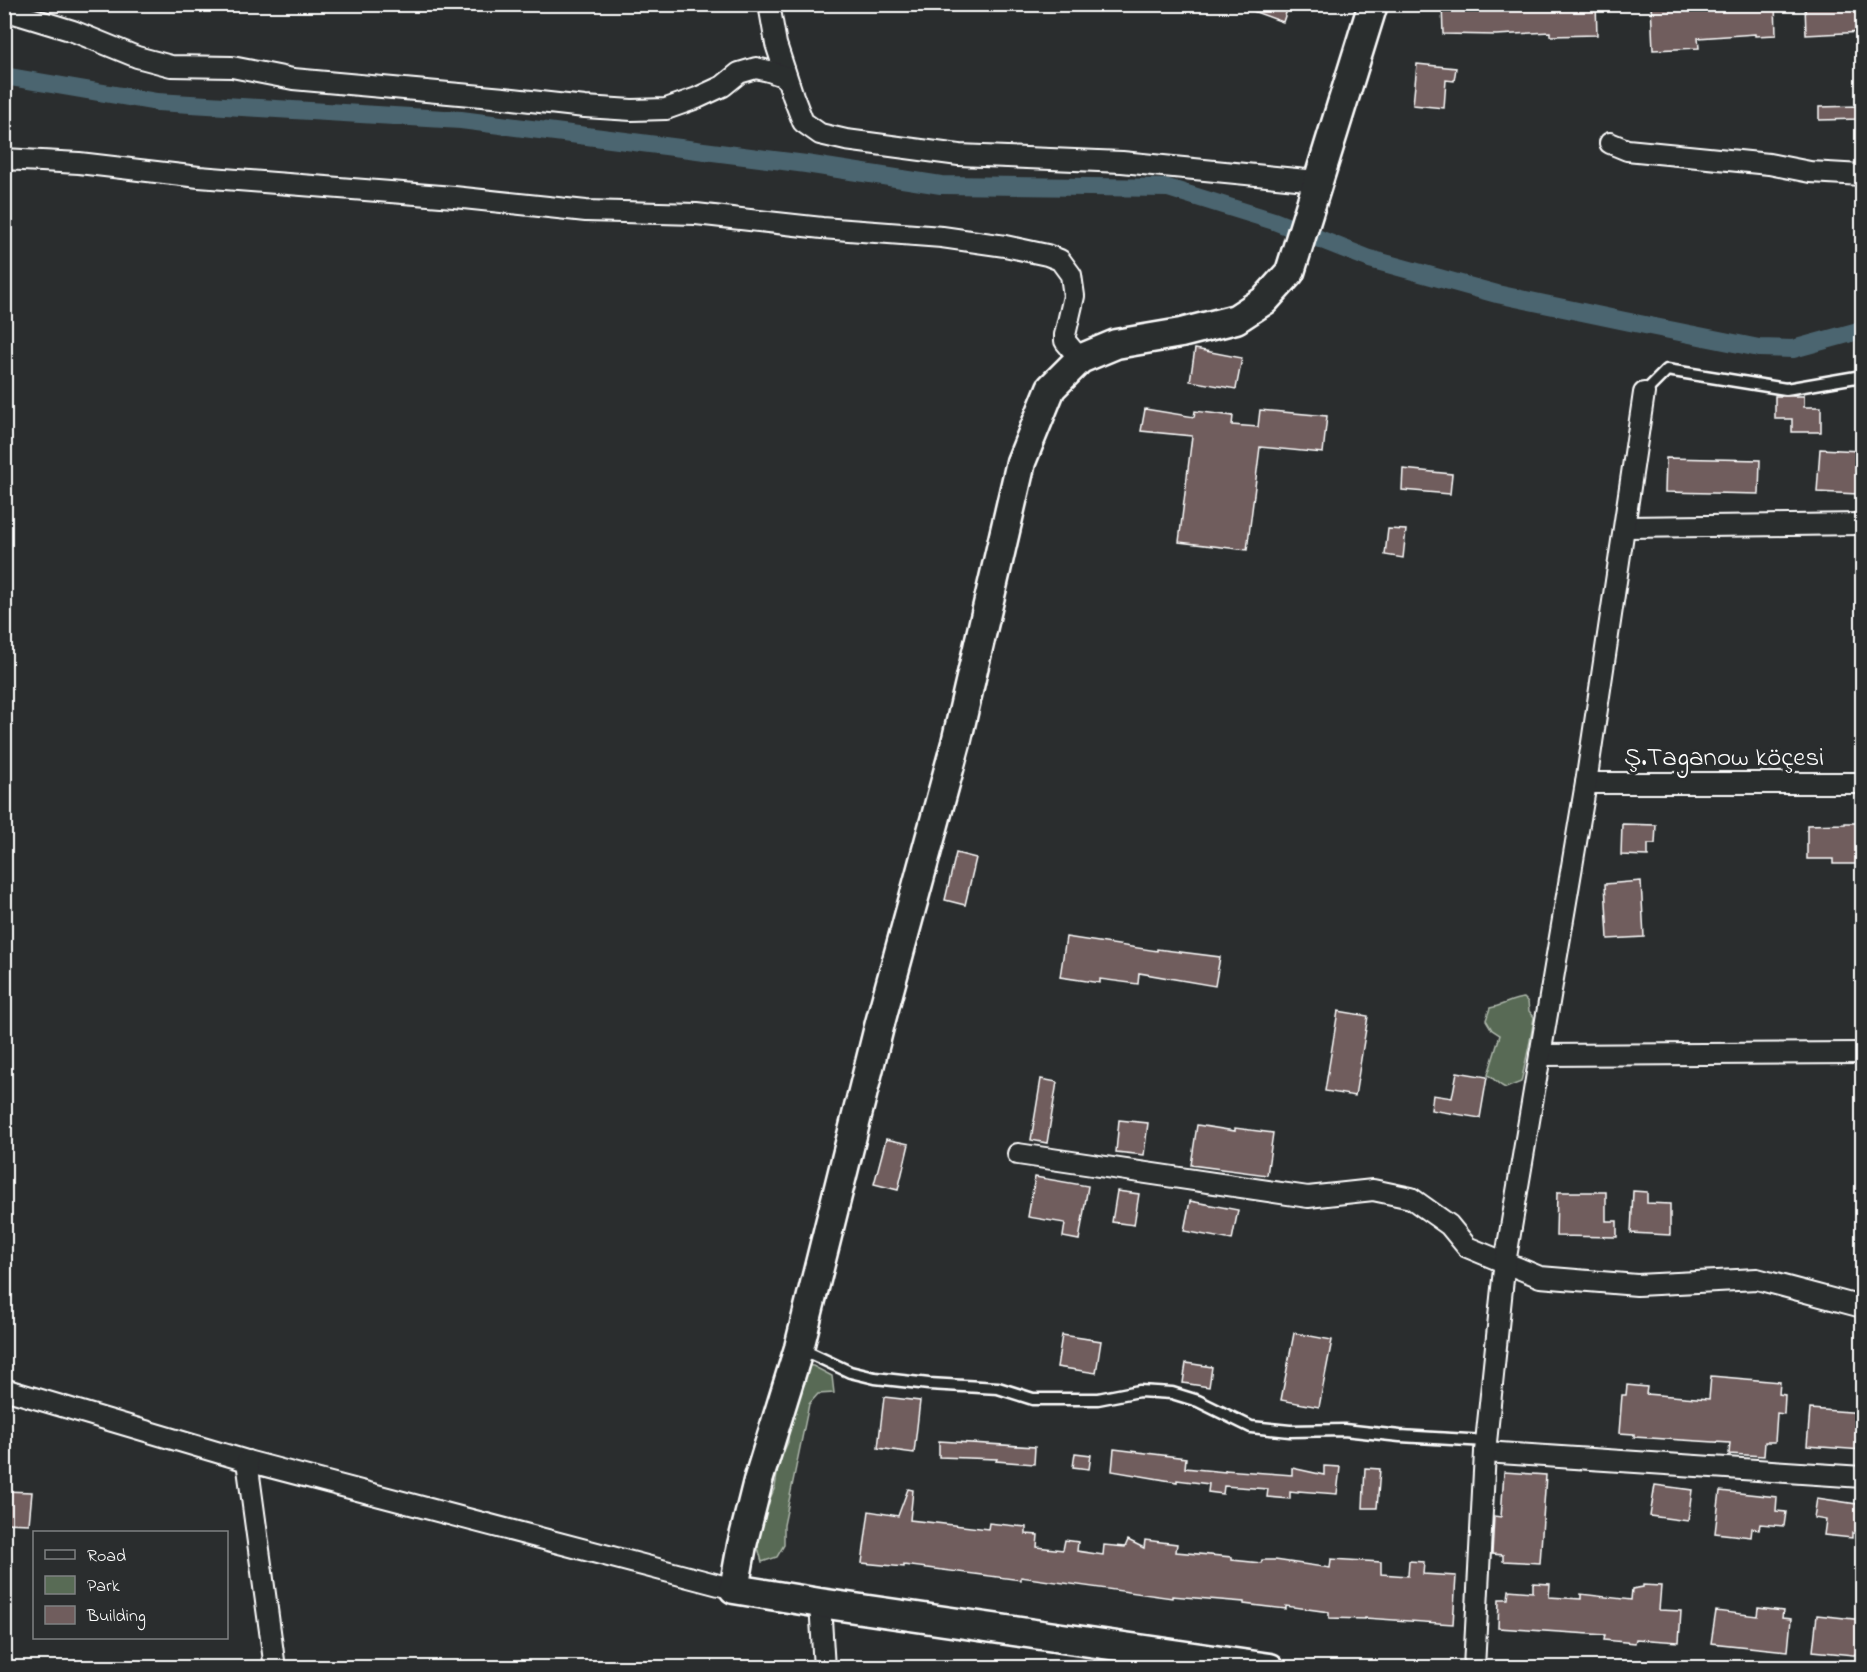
<svg xmlns="http://www.w3.org/2000/svg" width="1867" height="1672" font-family="'Indie Flower',sans-serif">
	<style>
		.green { fill: #586b55; stroke: #acb5aa; stroke-width: 1.5 }
		.lines { fill: none; stroke-linecap: round; stroke-linejoin: round }
		.canal { stroke: #4b6570; stroke-width: 18 }
		.building { fill: #705d5d; stroke: #fff; stroke-width: 1.5 }
		.lane-casing { stroke: #fff; stroke-width: 15 }
		.street-casing { stroke: #fff; stroke-width: 24 }
		.secondary-casing { stroke: #fff; stroke-width: 33 }
		.lane { stroke: #2a2d2e; stroke-width: 10 }
		.street { stroke: #2a2d2e; stroke-width: 20 }
		.secondary { stroke: #2a2d2e; stroke-width: 28 }
		.labels { text-anchor: middle; stroke-width: 6; stroke-linejoin: round; paint-order: stroke }
		.street-label { font-size: 27px; fill: #fff; stroke: #2a2d2e }
	</style>
	<rect width="100%" height="100%" fill="#2a2d2e"/>
	<filter id="ink" filterUnits="userSpaceOnUse"><feTurbulence type="fractalNoise" baseFrequency=".0167" numOctaves="2"/><feDisplacementMap in="SourceGraphic" scale="12" xChannelSelector="R" yChannelSelector="G"/><feConvolveMatrix kernelMatrix="1 2 1 2 8 2 1 2 1" color-interpolation-filters="sRGB"/></filter>
	<g filter="url(#ink)">
		<g class="green">
			<path d="M1524,998L1528,1002L1529,1011L1534,1017C1531,1040 1526,1060 1521,1082L1506,1088C1498,1085 1495,1079 1488,1075L1500,1035L1492,1030L1486,1020L1490,1008C1503,1006 1511,999 1524,998Z"/>
			<polygon points="803,1365 813,1366 832,1376 834,1393 818,1394 809,1404 784,1525 784,1545 777,1557 762,1562 756,1540 762,1517 775,1487 779,1462 788,1442 788,1426 798,1395 805,1383 801,1374"/>
		</g>
		<g class="lines">
			<polyline class="canal" points="4,76 157,102 461,120 806,164 941,185 1168,188 1274,221 1370,259 1497,294 1625,321 1759,348 1793,349 1862,330"/>
		</g>
		<g class="building">
			<polygon points="1240,4 1289,4 1283,22 1239,6"/>
			<polygon points="1442,4 1596,4 1597,35 1550,36 1550,32 1496,35 1443,34"/>
			<polygon points="1651,4 1775,4 1776,35 1755,36 1755,34 1698,38 1699,48 1653,50"/>
			<polygon points="1805,4 1863,4 1863,32 1806,35"/>
			<polygon points="1417,64 1456,68 1454,81 1446,80 1444,108 1413,105"/>
			<polygon points="1860,106 1860,119 1819,120 1819,107"/>
			<polygon points="1195,349 1242,358 1236,389 1190,381"/>
			<polygon points="1775,396 1804,396 1804,407 1821,407 1821,432 1792,432 1792,419 1775,419"/>
			<polygon points="1145,409 1194,417 1195,411 1233,416 1232,425 1258,427 1260,410 1327,416 1323,453 1260,447 1247,550 1179,542 1192,436 1141,431"/>
			<polygon points="1820,449 1860,451 1858,494 1817,492"/>
			<polygon points="1666,458 1760,460 1759,494 1665,492"/>
			<polygon points="1403,469 1452,474 1450,494 1402,490"/>
			<polygon points="1388,529 1406,530 1403,558 1385,555"/>
			<polygon points="1845,823 1863,823 1863,864 1833,864 1833,859 1807,859 1807,825 1845,824"/>
			<polygon points="1622,824 1656,825 1655,844 1648,844 1648,856 1621,855"/>
			<polygon points="956,853 976,858 965,905 945,900"/>
			<polygon points="1641,881 1644,937 1608,939 1605,884"/>
			<polygon points="1066,937 1157,951 1157,949 1220,957 1215,986 1139,973 1138,984 1100,979 1100,983 1060,977"/>
			<polygon points="1338,1011 1368,1016 1355,1096 1325,1091"/>
			<polygon points="1457,1072 1487,1077 1480,1118 1431,1110 1433,1095 1452,1098"/>
			<polygon points="1041,1079 1057,1082 1047,1143 1031,1140"/>
			<polygon points="1119,1120 1148,1123 1144,1155 1116,1152"/>
			<polygon points="1197,1125 1235,1131 1235,1128 1273,1133 1267,1175 1191,1165"/>
			<polygon points="886,1139 909,1144 898,1190 874,1184"/>
			<polygon points="1035,1177 1088,1186 1079,1240 1063,1237 1065,1223 1028,1217"/>
			<polygon points="1117,1191 1139,1194 1134,1225 1112,1222"/>
			<polygon points="1633,1191 1647,1192 1647,1203 1670,1204 1670,1235 1631,1233"/>
			<polygon points="1557,1192 1606,1192 1606,1221 1617,1221 1617,1237 1556,1236"/>
			<polygon points="1190,1201 1238,1210 1232,1240 1184,1231"/>
			<polygon points="1294,1333 1332,1340 1319,1407 1281,1400"/>
			<polygon points="1062,1335 1101,1341 1096,1373 1057,1367"/>
			<polygon points="1186,1363 1212,1367 1209,1387 1183,1383"/>
			<polygon points="1711,1376 1780,1382 1779,1394 1785,1395 1784,1414 1777,1413 1775,1442 1765,1442 1764,1456 1729,1454 1730,1443 1634,1437 1634,1434 1619,1433 1622,1395 1626,1395 1627,1385 1647,1387 1646,1394 1709,1399"/>
			<polygon points="884,1397 920,1401 914,1453 878,1448"/>
			<polygon points="1810,1409 1863,1413 1863,1450 1807,1446"/>
			<polygon points="939,1441 1035,1447 1034,1464 996,1461 997,1459 939,1457"/>
			<polygon points="1114,1449 1186,1458 1185,1468 1225,1472 1225,1470 1292,1475 1292,1468 1324,1475 1324,1466 1340,1467 1337,1494 1298,1491 1298,1493 1290,1492 1290,1499 1267,1497 1268,1489 1224,1486 1223,1494 1208,1492 1209,1484 1177,1480 1177,1482 1112,1471"/>
			<polygon points="1075,1453 1091,1455 1089,1469 1073,1467"/>
			<polygon points="1365,1468 1380,1469 1377,1508 1363,1508"/>
			<polygon points="1504,1472 1546,1475 1540,1563 1503,1561 1503,1555 1492,1554 1494,1516 1501,1517"/>
			<polygon points="1655,1485 1692,1490 1688,1521 1650,1516"/>
			<polygon points="908,1489 913,1490 910,1520 988,1529 989,1523 1026,1527 1026,1534 1038,1535 1037,1547 1063,1550 1065,1540 1078,1542 1077,1551 1103,1555 1104,1545 1125,1547 1128,1540 1144,1548 1145,1540 1177,1544 1176,1552 1232,1557 1232,1560 1261,1563 1262,1560 1275,1560 1330,1568 1331,1559 1381,1562 1381,1574 1408,1576 1409,1561 1424,1562 1423,1574 1456,1576 1453,1624 1365,1618 1365,1619 1329,1618 1329,1612 1286,1606 1286,1609 1244,1604 1244,1602 1172,1596 1172,1598 1021,1577 1021,1580 904,1565 904,1567 862,1563 869,1511 898,1516"/>
			<polygon points="4,1491 32,1492 29,1524 4,1523"/>
			<polygon points="1720,1491 1777,1497 1776,1511 1786,1512 1784,1526 1760,1524 1759,1529 1752,1528 1751,1537 1715,1533"/>
			<polygon points="1817,1498 1863,1505 1863,1533 1852,1533 1852,1538 1824,1535 1826,1520 1814,1518"/>
			<polygon points="1533,1583 1550,1584 1549,1597 1581,1599 1581,1594 1631,1600 1632,1589 1643,1587 1643,1585 1661,1586 1659,1610 1681,1611 1679,1642 1636,1639 1635,1643 1604,1640 1605,1635 1498,1628 1499,1599 1508,1599 1509,1590 1533,1592"/>
			<polygon points="1758,1608 1783,1611 1782,1618 1791,1619 1788,1651 1711,1643 1716,1611 1757,1616"/>
			<polygon points="1817,1615 1863,1620 1863,1656 1813,1651"/>
		</g>
		<g class="lines">
			<g class="lane-casing">
				<g id="lane">
					<polyline points="1644,393 1667,370 1786,389 1862,376"/>
					<polyline points="799,1348 850,1372 875,1378 929,1384 998,1388 1033,1399 1098,1399 1139,1391 1172,1393 1198,1401 1251,1427 1290,1431 1344,1430 1400,1436 1486,1441"/>
				</g>
			</g>
			<g class="street-casing">
				<g id="street">
					<polyline points="769,4 776,44 793,96 803,122 820,134 846,140 959,155 1122,162 1317,181"/>
					<polyline points="4,10 73,31 137,57 171,66 232,67 293,79 504,98 585,107 632,110 666,109 697,98 723,86 739,73 756,68 769,71 786,77"/>
					<polyline points="1610,143 1627,150 1769,164 1810,172 1862,175"/>
					<polyline points="4,159 79,163 199,177 454,197 586,211 696,214 822,228 942,237 1005,246 1047,255 1060,260 1071,275 1074,296 1065,335 1065,341 1080,359"/>
					<polyline points="1626,527 1862,524"/>
					<polyline points="1586,783 1862,783"/>
					<polyline points="1540,1055 1862,1053"/>
					<polyline points="1018,1154 1308,1197 1373,1190 1411,1198 1449,1225 1467,1247 1540,1277 1637,1285 1757,1279 1862,1307"/>
					<polyline points="4,1389 247,1461 734,1589"/>
					<polyline points="1485,1452 1862,1477"/>
					<polyline points="247,1461 275,1668"/>
					<polyline points="820,1603 824,1668"/>
					<polyline points="1474,1668 1485,1452 1504,1269 1586,783 1644,393"/>
				</g>
			</g>
			<g class="secondary-casing">
				<polyline id="secondary" points="1270,1668 820,1603 734,1589 742,1545 758,1481 799,1348 880,1023 956,743 1021,462 1051,388 1080,359 1116,344 1181,333 1236,319 1265,300 1290,272 1373,4"/>
			</g>
			<use href="#lane" class="lane"/>
			<use href="#street" class="street"/>
			<use href="#secondary" class="secondary"/>
		</g>
	</g>
	<g class="labels">
		<g class="street-label">
			<text x="1724" y="765">Ş.Taganow köçesi</text>
		</g>
	</g>
	<rect width="1867" height="1672" fill="none" stroke="#2a2d2e" stroke-width="24"/>
	<rect x="12" y="12" width="1843" height="1648" fill="none" stroke="#fff" stroke-width="2" filter="url(#ink)"/>
	<rect x="33" y="1531" width="195" height="108" fill="#2a2d2e" stroke="#7f8182" stroke-width="1.5"/>
	<rect x="45" y="1550" width="30" height="9" fill="#2a2d2e" stroke="#7f8182" stroke-width="1.5"/>
	<text x="87" y="1561" font-size="18" fill="#ffffff">Road</text>
	<rect x="45" y="1576" width="30" height="18" fill="#586b55" stroke="#7f8182" stroke-width="1.5"/>
	<text x="87" y="1591" font-size="18" fill="#ffffff">Park</text>
	<rect x="45" y="1606" width="30" height="18" fill="#705d5d" stroke="#7f8182" stroke-width="1.5"/>
	<text x="87" y="1621" font-size="18" fill="#ffffff">Building</text>
</svg>
